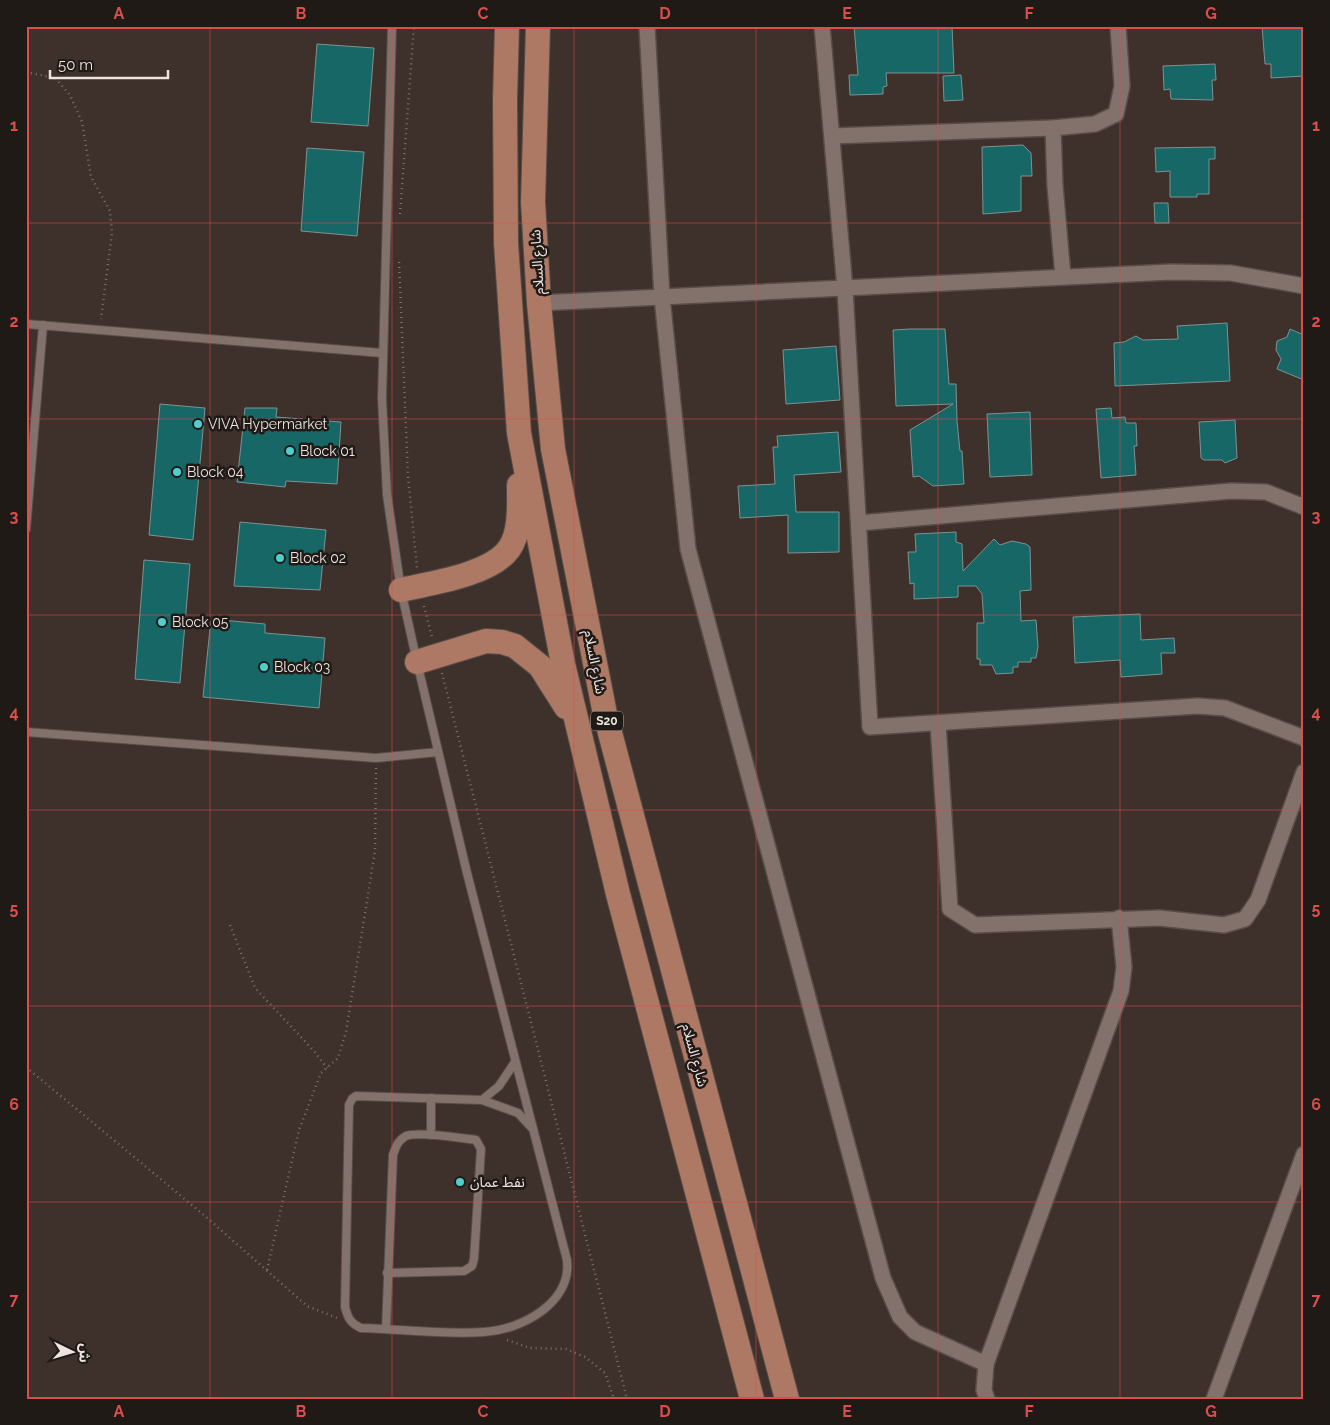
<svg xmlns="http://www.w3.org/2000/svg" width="1330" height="1425" font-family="Raleway,'Noto Sans Arabic',sans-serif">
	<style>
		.building { fill: #186767; stroke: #7e9292 }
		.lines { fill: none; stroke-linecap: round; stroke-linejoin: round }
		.service-casing { stroke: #584d48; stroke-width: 10 }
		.minor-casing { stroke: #584d48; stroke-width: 18 }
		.primary-casing { stroke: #584d48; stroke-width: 26 }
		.path { stroke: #7e726d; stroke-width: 2.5; stroke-dasharray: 1 4; stroke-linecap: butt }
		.service { stroke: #83726c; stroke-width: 8 }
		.minor { stroke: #83726c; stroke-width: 15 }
		.primary { stroke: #ae7964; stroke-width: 24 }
		.grid { fill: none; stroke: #db4e4d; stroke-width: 1; stroke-opacity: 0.55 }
		.poi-dot { fill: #52cdcd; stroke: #201a17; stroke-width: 2 }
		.labels { text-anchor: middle; stroke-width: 5; stroke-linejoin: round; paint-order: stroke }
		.shield { fill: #201a17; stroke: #b0a7a4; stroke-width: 1 }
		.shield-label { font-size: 12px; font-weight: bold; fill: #ede4e0 }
		.street-label { font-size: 14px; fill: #ede4e0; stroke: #201a17 }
		.poi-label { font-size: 14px; fill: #ede4e0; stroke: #201a17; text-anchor: start }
		.neatline { fill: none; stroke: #db4e4d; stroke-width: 2 }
		.grid-label { font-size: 16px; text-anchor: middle; font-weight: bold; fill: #db4e4d }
	</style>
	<rect width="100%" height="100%" fill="#3e302b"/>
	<g class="building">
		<polygon points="854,26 952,26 954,73 886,73 887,86 883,87 883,94 850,95 849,75 858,75"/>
		<polygon points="1262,26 1304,26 1304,76 1271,78 1271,64 1265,64"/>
		<polygon points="317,44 374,48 368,126 311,122"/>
		<polygon points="1215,64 1216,80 1212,80 1213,100 1171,99 1170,89 1164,90 1163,66"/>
		<polygon points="961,75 963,100 944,101 943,76"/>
		<polygon points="1023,145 1031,153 1032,176 1021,176 1021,211 983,214 982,147"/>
		<polygon points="1215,147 1215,159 1209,159 1209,194 1197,194 1197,197 1170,197 1170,171 1156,172 1155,148"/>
		<polygon points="307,148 364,152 357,236 301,231"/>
		<polygon points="1154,203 1168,203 1169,223 1155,223"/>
		<polygon points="1227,323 1230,381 1115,386 1114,343 1124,342 1136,336 1143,340 1178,339 1177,326"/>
		<polygon points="910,329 945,329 949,384 956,384 957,421 960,451 962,451 964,484 933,486 919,476 913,477 910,430 953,404 896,406 893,330"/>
		<polygon points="1290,329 1304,335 1304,380 1277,369 1281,359 1276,350 1277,341 1287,337"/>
		<polygon points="836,346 840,400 786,404 783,350"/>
		<polygon points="160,404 205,408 193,540 149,535"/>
		<polygon points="245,408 277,408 276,417 341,422 337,484 286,481 285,487 237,482"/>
		<polygon points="1111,408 1112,418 1125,417 1126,423 1136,423 1137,446 1134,446 1136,475 1101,478 1096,409"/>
		<polygon points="1030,412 1032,475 990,477 987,414"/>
		<polygon points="1235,420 1237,458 1225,463 1222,460 1204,460 1201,458 1199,422"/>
		<polygon points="838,432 841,472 794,475 796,512 839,512 839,552 788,553 788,515 740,518 738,486 775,484 773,447 778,447 777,436"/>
		<polygon points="240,522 326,530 320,590 234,586"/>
		<polygon points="956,532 956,542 962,544 963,571 994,539 1000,545 1012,541 1026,544 1030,547 1031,590 1020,591 1021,621 1036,620 1038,647 1036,658 1031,658 1031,662 1018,662 1018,667 1013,667 1013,673 996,674 992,665 980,665 980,659 977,659 977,623 984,623 982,594 976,586 958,586 958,597 914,599 914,583 910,584 908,552 916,552 915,534"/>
		<polygon points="144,560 190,564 180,683 135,679"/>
		<polygon points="1140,614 1141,640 1174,638 1175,653 1161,653 1162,674 1121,677 1120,660 1075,663 1073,617"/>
		<polygon points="211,619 265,624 265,633 325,638 319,708 203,697"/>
	</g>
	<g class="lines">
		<g class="service-casing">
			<g id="service">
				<path d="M392,26L382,399L387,495L401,590L417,662L467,873L567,1260C572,1303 521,1330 484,1332C443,1335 401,1329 361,1328C350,1323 348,1318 345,1307L349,1105L352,1099L356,1096L482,1100L518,1113L532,1128"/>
				<polyline points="26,324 382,353"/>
				<polyline points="26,529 43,325"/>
				<polyline points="26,732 376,758 438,752"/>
				<polyline points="482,1100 499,1086 515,1062"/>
				<polyline points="431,1135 431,1098"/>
				<path d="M386,1329L393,1155C396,1147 397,1141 406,1136C417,1131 462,1138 476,1140L481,1149L474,1259L472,1266L464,1271L387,1273"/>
			</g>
		</g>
		<g class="minor-casing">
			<g id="minor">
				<polyline points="647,26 662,297 688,549 883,1278 900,1317 915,1332 986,1364"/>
				<polyline points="822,26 845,289 870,727 1198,706 1225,708 1304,738"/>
				<polyline points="832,136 1053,128"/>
				<polyline points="1063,276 1055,186 1053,128 1095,124 1116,114 1122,86 1118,26"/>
				<polyline points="539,303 1171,272 1231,273 1304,286"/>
				<polyline points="859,523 1231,491 1266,492 1304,507"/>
				<polyline points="938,724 950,909 975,925 1159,918 1224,925 1245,919 1258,900 1304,772"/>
				<polyline points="987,1399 984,1390 986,1364 1121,991 1124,967 1119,918"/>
				<polyline points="1214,1399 1304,1154"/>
			</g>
		</g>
		<g class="primary-casing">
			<g id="primary">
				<polyline points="507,26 505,100 506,243 519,433 563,664 618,894 752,1399"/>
				<polyline points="538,26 533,202 539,303 553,449 605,714 787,1399"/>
				<path d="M401,590C431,583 490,575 509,549C521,532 519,505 519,485"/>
				<polyline points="417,662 486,641 502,642 515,646 540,666 566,707"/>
			</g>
		</g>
		<g class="path">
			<polyline points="26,72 55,78 70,95 82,122 91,177 110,211 112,233 101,319"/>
			<polyline points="400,214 414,26"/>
			<polyline points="399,262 408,476 417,568"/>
			<polyline points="424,606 432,637"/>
			<polyline points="442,673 627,1399"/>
			<polyline points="230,925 255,988 314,1051 327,1068"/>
			<polyline points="26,1067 205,1216 307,1306 337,1318"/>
			<polyline points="267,1270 299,1130 321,1073 338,1058 346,1032 375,851 376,768"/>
			<polyline points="507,1340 530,1348 566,1349 585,1357 605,1373 614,1399"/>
		</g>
		<use href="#service" class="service"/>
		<use href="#minor" class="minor"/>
		<use href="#primary" class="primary"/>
	</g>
	<path class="grid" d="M210,26V1399M392,26V1399M574,26V1399M756,26V1399M938,26V1399M1120,26V1399M26,223H1304M26,419H1304M26,615H1304M26,810H1304M26,1006H1304M26,1202H1304"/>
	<g class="poi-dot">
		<circle cx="198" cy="424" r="5"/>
		<circle cx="290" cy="451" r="5"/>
		<circle cx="177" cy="472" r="5"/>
		<circle cx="280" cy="558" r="5"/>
		<circle cx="162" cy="622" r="5"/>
		<circle cx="264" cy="667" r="5"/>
		<circle cx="460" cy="1182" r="5"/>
	</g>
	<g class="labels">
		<rect class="shield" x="591" y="711.5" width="32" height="19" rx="4"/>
		<g class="shield-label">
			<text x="607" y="725">S20</text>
		</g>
		<g class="street-label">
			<text transform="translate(537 262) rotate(-93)" y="5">شارع السلام</text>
			<text transform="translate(595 662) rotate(79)" y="5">شارع السلام</text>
			<text transform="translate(695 1055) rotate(75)" y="5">شارع السلام</text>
		</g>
		<g class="poi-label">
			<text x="208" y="429">VIVA Hypermarket</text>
			<text x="300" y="456">Block 01</text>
			<text x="187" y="477">Block 04</text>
			<text x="290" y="563">Block 02</text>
			<text x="172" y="627">Block 05</text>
			<text x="274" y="672">Block 03</text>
			<text x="470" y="1187">نفط عمان</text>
		</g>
	</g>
	<rect width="1330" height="1425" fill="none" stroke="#201a17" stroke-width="55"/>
	<g transform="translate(72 1352) rotate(95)" stroke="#201a17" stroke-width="4" paint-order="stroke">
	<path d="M0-4L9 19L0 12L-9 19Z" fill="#ede4e0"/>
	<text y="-8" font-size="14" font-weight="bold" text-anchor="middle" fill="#ede4e0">ش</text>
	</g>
	<path d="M50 70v8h118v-8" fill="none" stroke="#ede4e0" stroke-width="2.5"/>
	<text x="58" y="70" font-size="15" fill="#ede4e0" stroke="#201a17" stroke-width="4" paint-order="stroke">50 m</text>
	<rect x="28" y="28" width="1274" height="1370" class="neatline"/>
	<g class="grid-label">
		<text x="119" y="19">A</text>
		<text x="301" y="19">B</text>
		<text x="483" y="19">C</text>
		<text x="665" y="19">D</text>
		<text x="847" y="19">E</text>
		<text x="1029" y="19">F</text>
		<text x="1211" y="19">G</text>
		<text x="14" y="131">1</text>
		<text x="1316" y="131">1</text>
		<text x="14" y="327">2</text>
		<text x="1316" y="327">2</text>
		<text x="14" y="522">3</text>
		<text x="1316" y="522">3</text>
		<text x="14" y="718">4</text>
		<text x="1316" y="718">4</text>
		<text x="14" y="914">5</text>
		<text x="1316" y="914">5</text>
		<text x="14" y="1110">6</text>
		<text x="1316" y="1110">6</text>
		<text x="14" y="1305">7</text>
		<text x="1316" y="1305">7</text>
		<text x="119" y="1417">A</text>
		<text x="301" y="1417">B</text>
		<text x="483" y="1417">C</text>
		<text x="665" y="1417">D</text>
		<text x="847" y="1417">E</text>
		<text x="1029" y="1417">F</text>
		<text x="1211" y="1417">G</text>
	</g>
</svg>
